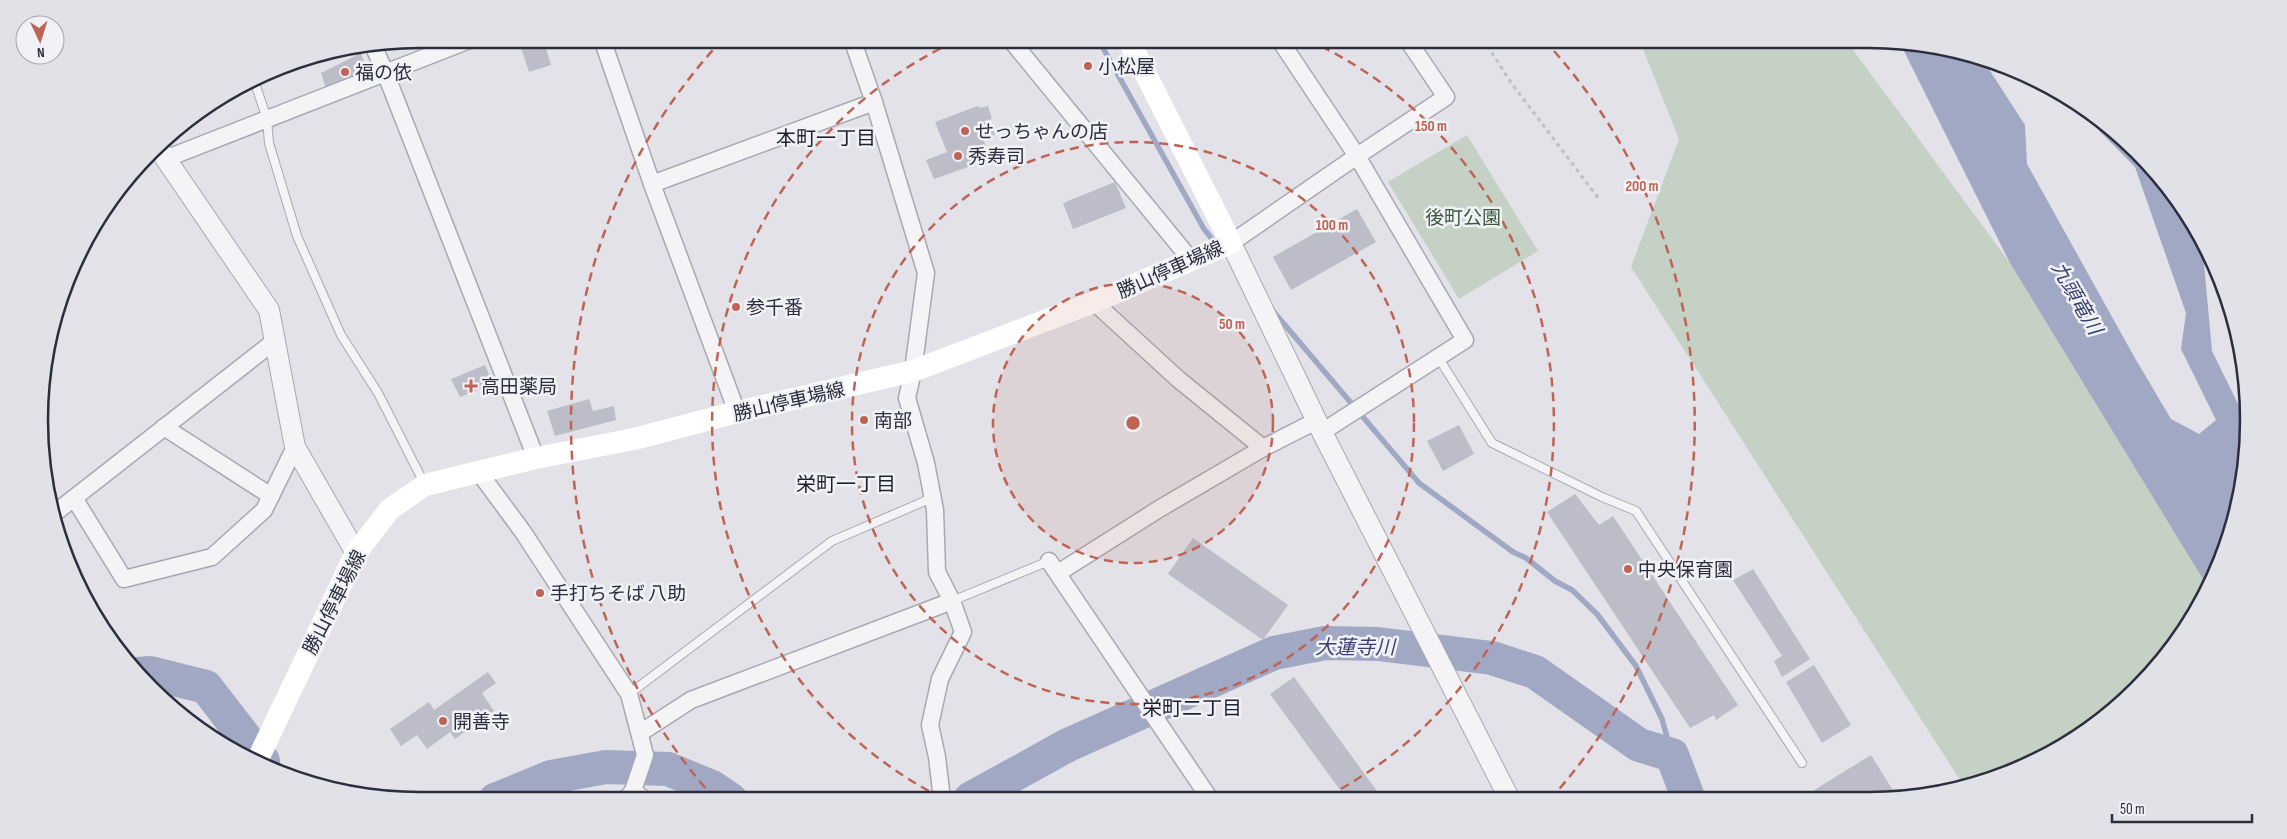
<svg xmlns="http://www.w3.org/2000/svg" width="2287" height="839" font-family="'Sofia Sans Condensed','Noto Sans JP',sans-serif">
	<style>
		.green { fill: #c4d1c4 }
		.water { fill: #a1a8c4 }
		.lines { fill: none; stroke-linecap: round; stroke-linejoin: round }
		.stream { stroke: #a1a8c4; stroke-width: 5.5 }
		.river { stroke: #a1a8c4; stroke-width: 34 }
		.building { fill: #bcbdc8 }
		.service-casing { stroke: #a8a8b2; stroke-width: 10 }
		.minor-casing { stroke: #a8a8b2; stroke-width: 19 }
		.tertiary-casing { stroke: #a8a8b2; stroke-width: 22 }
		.path { stroke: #c0c0c7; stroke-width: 3; stroke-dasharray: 4 4; stroke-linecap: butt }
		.service { stroke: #f4f4f7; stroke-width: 8 }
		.minor { stroke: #f4f4f7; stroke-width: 16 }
		.tertiary { stroke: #f4f4f7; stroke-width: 20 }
		.secondary { stroke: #fff; stroke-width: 22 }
		.ring { fill: none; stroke: #bf6455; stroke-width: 2.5; stroke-dasharray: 9 6 }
		.poi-dot { fill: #bf6455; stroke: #f1f2f6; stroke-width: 2 }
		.labels { text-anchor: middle; stroke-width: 5; stroke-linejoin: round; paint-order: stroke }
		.poi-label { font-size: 19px; fill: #2c2d3e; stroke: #f1f2f6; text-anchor: start }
		.park-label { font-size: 19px; fill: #3b583e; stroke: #f1f2f6 }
		.street-label { font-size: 19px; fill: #2c2d3e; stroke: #f1f2f6 }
		.neighbourhood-label { font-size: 20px; fill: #1e1f2f; stroke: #f1f2f6 }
		.water-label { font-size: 20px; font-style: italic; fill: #3a426e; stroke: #f1f2f6 }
		.rim { fill: none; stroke: #2c2d3e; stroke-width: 2.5 }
		.centre { fill: #bf6455; stroke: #f1f2f6; stroke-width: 2.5 }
		.ring-label { font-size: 15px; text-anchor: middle; font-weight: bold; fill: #bf6455; stroke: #f1f2f6; stroke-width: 5; stroke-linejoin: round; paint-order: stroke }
	</style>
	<rect width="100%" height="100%" fill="#e2e2e8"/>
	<g class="green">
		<polygon points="1639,39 1845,39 2010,263 2207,586 2197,610 2119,706 2036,761 1962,783 1631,267 1679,139"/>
		<polygon points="1467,135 1538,251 1459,299 1388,182"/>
	</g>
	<path class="water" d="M1900,43L1966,52L1981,57L2025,125L2027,164L2136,360L2171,419L2199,434L2216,420L2181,349L2186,313L2135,167L2066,97C2077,104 2089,110 2099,118C2136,147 2185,199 2202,242L2212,351L2247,422V444L2235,518L2207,586L2010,263Z"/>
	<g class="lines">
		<g class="stream">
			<polyline points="1098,39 1204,229 1217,245"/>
			<polyline points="1273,311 1419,483 1513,552 1526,558 1555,581 1572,590 1597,614 1636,666 1662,719 1672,755"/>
		</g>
		<g class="river">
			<polyline points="138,674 150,673 206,687 263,761"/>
			<polyline points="970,799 1068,745 1274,653 1325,643 1378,644 1492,658 1535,672 1639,745 1672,755 1688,797"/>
			<polyline points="495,800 551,777 606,767 668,769 712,787 731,800"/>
		</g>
	</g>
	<g class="building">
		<polygon points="518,39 543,39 551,65 529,72"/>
		<polygon points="361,53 367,71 326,88 321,73"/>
		<polygon points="978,106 980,108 988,106 992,119 984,121 986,124 990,122 995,135 983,139 991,159 934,179 926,160 947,152 935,122"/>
		<polygon points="1115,182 1126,208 1073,229 1063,203"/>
		<polygon points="1357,209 1376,242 1291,290 1273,257"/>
		<polygon points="485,365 493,384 460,397 451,379"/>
		<polygon points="589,399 593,411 614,406 616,420 555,436 547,411"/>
		<polygon points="1459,425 1474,454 1443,471 1427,441"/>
		<polygon points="1575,494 1599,525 1613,516 1738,705 1716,720 1714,715 1690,728 1547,512"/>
		<polygon points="1193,538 1288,605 1263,640 1168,574"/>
		<polygon points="1753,569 1810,659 1782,677 1774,661 1782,656 1733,580"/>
		<polygon points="1814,665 1851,725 1822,743 1786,682"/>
		<polygon points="488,672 496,683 482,693 494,711 455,739 450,732 427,749 417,735 401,746 390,729 429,702 434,710"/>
		<polygon points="1294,677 1382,798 1346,798 1270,694"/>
		<polygon points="1871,755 1897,797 1803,797"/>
	</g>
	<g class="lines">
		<g class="service-casing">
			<g id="service">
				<polyline points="254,80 267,119 269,143 297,236 341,335 378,393 424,483"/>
				<polyline points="1438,357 1492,443 1602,497 1636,511 1802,763"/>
				<polyline points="952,601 1049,561"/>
				<polyline points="629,694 832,541 932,498"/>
			</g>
		</g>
		<g class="minor-casing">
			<g id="minor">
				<polyline points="602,39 652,184 737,412"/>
				<polyline points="852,39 874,102 926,273 913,371 907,398 926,463 935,510 937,572 952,601 963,632 940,679 930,725 937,757 942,799"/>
				<polyline points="1010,39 1191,260"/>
				<polyline points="1279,39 1357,156 1465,340 1322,432"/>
				<polyline points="372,43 385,72 536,458"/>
				<polyline points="165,159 472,39"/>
				<polyline points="652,184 874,102"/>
				<polyline points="1231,243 1357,156 1446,97 1407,39"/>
				<polyline points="164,427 271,496"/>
				<polyline points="1263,448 1316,421"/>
				<polyline points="478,471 523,532 629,694 645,755 633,791 625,800"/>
				<polyline points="74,498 124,579 212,557 264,510 295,447"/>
				<polyline points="51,516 276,340"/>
				<polyline points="1049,561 1210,799"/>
				<polyline points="1058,573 1159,509 1263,448 1178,379 1094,302"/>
				<polyline points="640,733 691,700 952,601"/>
				<polyline points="633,791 645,800"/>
			</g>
		</g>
		<g class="tertiary-casing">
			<g id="tertiary">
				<polyline points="157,146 269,310 295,447 356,553"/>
				<polyline points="1231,243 1322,432 1509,798"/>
			</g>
		</g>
		<polyline class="path" points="1483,39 1512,84 1599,199"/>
		<use href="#service" class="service"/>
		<use href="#minor" class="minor"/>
		<use href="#tertiary" class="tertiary"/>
		<polyline class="secondary" points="258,759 356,553 390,509 425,485 536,458 634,439 737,412 913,371 1094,302 1231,243 1128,39"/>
	</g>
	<circle cx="1133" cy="423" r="140" fill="#bf6455" fill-opacity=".12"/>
	<g class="ring">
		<circle cx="1133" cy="423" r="140"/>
		<circle cx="1133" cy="423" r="281"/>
		<path d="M942 798A421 421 0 0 1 958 40M1308 40A421 421 0 0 1 1324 798"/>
		<path d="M715 799A562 562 0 0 1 722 40M1544 40A562 562 0 0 1 1554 795"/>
	</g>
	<g class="poi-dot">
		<circle cx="1088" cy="66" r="5"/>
		<circle cx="345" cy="72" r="5"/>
		<circle cx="965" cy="131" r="5"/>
		<circle cx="958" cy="156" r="5"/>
		<circle cx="736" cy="307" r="5"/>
		<path d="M468.5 378.5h5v5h5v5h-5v5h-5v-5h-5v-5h5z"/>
		<circle cx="864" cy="420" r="5"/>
		<circle cx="1628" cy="569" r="5"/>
		<circle cx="540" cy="593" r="5"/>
		<circle cx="443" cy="721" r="5"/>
	</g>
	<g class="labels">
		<g class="poi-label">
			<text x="1098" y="73">小松屋</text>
			<text x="355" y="79">福の依</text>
			<text x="975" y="138">せっちゃんの店</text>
			<text x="968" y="163">秀寿司</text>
			<text x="746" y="314">参千番</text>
			<text x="481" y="393">高田薬局</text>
			<text x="874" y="427">南部</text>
			<text x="1638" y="576">中央保育園</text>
			<text x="550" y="600">手打ちそば 八助</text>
			<text x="453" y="728">開善寺</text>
		</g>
		<g class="park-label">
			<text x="1463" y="224">後町公園</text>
		</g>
		<g class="street-label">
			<text transform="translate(1170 269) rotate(-24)" y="7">勝山停車場線</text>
			<text transform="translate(789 401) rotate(-13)" y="7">勝山停車場線</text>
			<text transform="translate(334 602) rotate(-63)" y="7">勝山停車場線</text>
		</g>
		<g class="neighbourhood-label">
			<text x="826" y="145">本町一丁目</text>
			<text x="846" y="491">栄町一丁目</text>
			<text x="1192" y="715">栄町二丁目</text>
		</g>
		<g class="water-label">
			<text transform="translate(2077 298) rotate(60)" y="7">九頭竜川</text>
			<text x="1355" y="654">大蓮寺川</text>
		</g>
	</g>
	<path d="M0 0H2287V839H0ZM420 48H1868A372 372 0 0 1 2240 420V420A372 372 0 0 1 1868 792H420A372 372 0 0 1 48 420V420A372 372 0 0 1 420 48Z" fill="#e1e2e7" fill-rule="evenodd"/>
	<path class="rim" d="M420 48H1868A372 372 0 0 1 2240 420V420A372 372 0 0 1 1868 792H420A372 372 0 0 1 48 420V420A372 372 0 0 1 420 48Z"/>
	<circle cx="1133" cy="423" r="8" class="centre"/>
	<g class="ring-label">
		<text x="1431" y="131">150 m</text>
		<text x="1642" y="191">200 m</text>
		<text x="1332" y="230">100 m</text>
		<text x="1232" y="329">50 m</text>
	</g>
	<g transform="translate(40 40) rotate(176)"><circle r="24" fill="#f1f2f6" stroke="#a2a3ac"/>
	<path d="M0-4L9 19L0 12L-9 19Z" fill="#bf6455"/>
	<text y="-8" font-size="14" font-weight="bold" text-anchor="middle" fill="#2c2d3e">N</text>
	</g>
	<path d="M2112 814v8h140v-8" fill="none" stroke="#2c2d3e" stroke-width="2.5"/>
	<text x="2120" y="814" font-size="15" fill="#2c2d3e" stroke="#f1f2f6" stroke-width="4" paint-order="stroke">50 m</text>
</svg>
